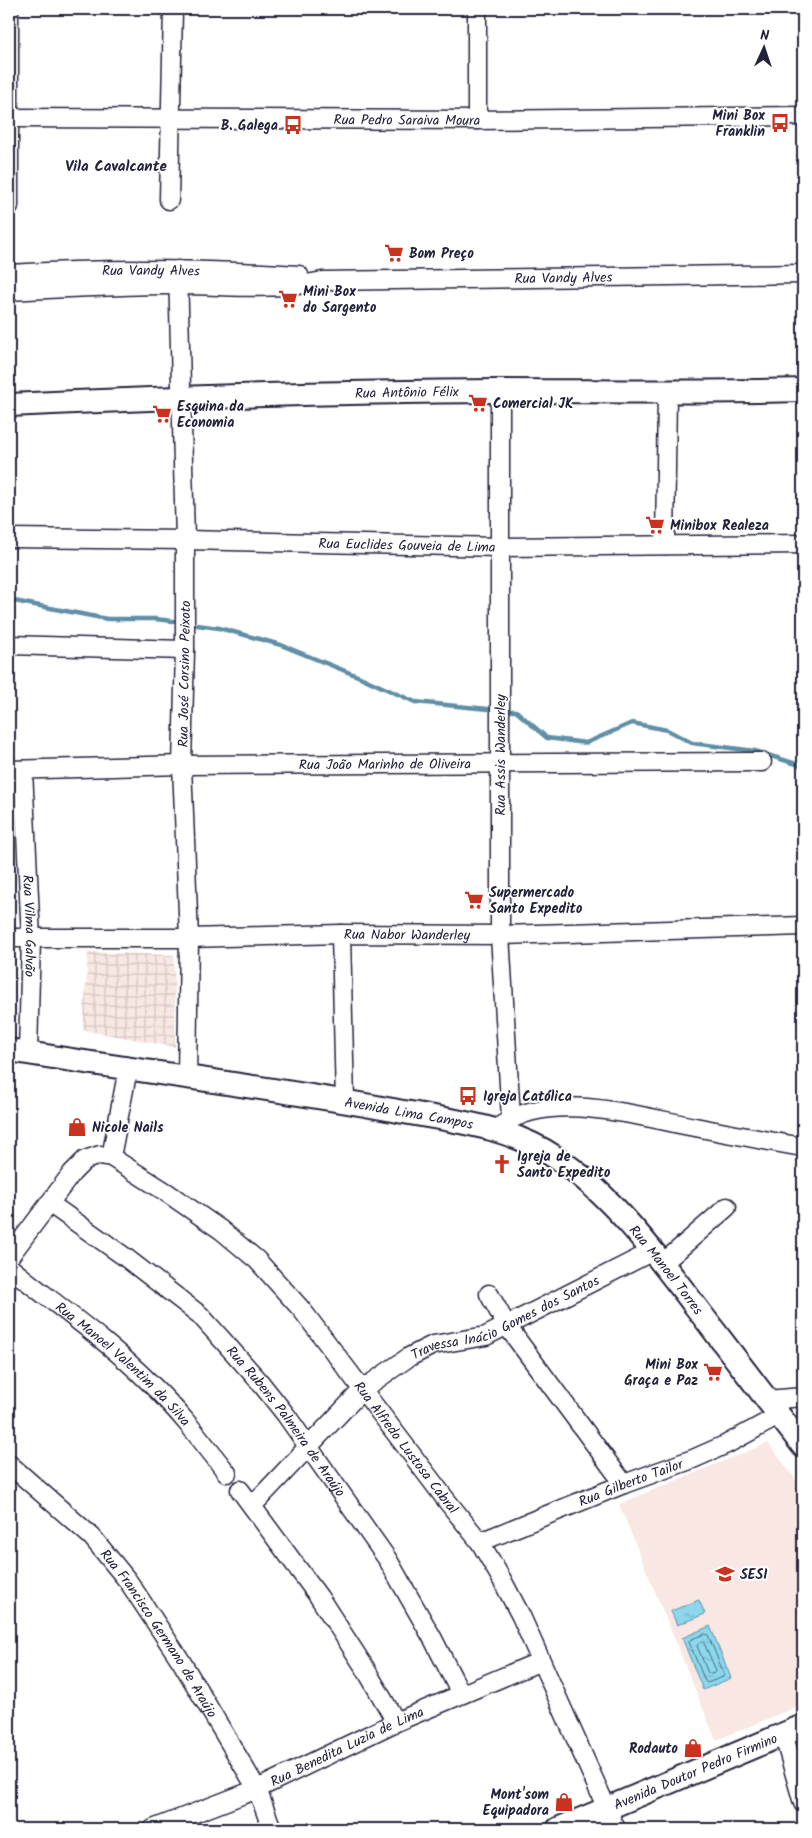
<svg xmlns="http://www.w3.org/2000/svg" width="812" height="1838" font-family="Kalam,sans-serif">
	<style>
		.built { fill: #f8e7e2 }
		.industrial { fill: url(#industrial-grid) }
		.water { fill: url(#water-ripples); stroke: #618fa5 }
		.lines { fill: none; stroke-linecap: round; stroke-linejoin: round }
		.shore { stroke: #4c6a82; stroke-width: 1 }
		.stream { stroke: #618fa5; stroke-width: 4.5 }
		.minor-casing { stroke: #22223b; stroke-width: 21 }
		.major-casing { stroke: #22223b; stroke-width: 26 }
		.minor { stroke: #fff; stroke-width: 18 }
		.major { stroke: #fff; stroke-width: 22 }
		.labels { text-anchor: middle; stroke-width: 4; stroke-linejoin: round; paint-order: stroke }
		.poi-label { font-size: 14px; font-weight: bold; fill: #22223b; stroke: #fff; text-anchor: start }
		.street-label { font-size: 14px; fill: #22223b; stroke: #fff }
		.neighbourhood-label { font-size: 15px; font-weight: bold; fill: #22223b; stroke: #fff }
	</style>
	<defs>
		<pattern id="industrial-grid" width="8" height="8" patternUnits="userSpaceOnUse" patternTransform="scale(1.25)"><rect width="8" height="8" fill="#f8e7e2"/><path d="M0 4h8M4 0v8" fill="none" stroke="#d4c6c3"/></pattern>
		<pattern id="water-ripples" width="26" height="14" patternUnits="userSpaceOnUse" patternTransform="scale(1.25)"><rect width="26" height="14" fill="#8bd7ec"/><path d="M2 4q2-2 4 0t4 0M15 11q2-2 4 0t4 0" fill="none" stroke="#78b8cb"/></pattern>
	</defs>
	<rect width="100%" height="100%" fill="#fff"/>
	<filter id="ink" filterUnits="userSpaceOnUse"><feTurbulence type="fractalNoise" baseFrequency=".02" numOctaves="2"/><feDisplacementMap in="SourceGraphic" scale="10" xChannelSelector="R" yChannelSelector="G"/><feConvolveMatrix kernelMatrix="1 2 1 2 8 2 1 2 1" color-interpolation-filters="sRGB"/></filter>
	<g filter="url(#ink)">
		<polygon class="built" points="768,1443 803,1489 803,1704 716,1740 619,1504"/>
		<polygon class="industrial" points="88,952 174,955 175,1047 83,1030"/>
		<g class="water">
			<polygon points="699,1600 705,1614 677,1625 671,1611"/>
			<polygon points="710,1626 731,1678 703,1690 682,1638"/>
		</g>
		<g class="lines">
			<g class="shore">
				<polygon points="705,1634 708,1635 724,1674 723,1677 707,1683 705,1681 689,1642 690,1640"/>
				<polygon points="702,1642 704,1643 716,1670 715,1673 711,1674 708,1673 697,1646 698,1644"/>
			</g>
			<g class="stream">
				<polyline points="9,600 107,619 155,619 173,621"/>
				<polyline points="197,625 219,628 281,645 360,677 415,702 488,709"/>
				<polyline points="512,711 516,711 547,738 586,743 632,723 667,730 692,743 755,751 803,766"/>
			</g>
			<g class="minor-casing">
				<g id="minor">
					<path id="s1" d="M9,118L477,120L803,116"/>
					<polyline points="477,120 477,9"/>
					<polyline points="169,200 173,9"/>
					<polyline points="9,206 9,9"/>
					<polyline points="178,270 185,540 185,650 182,765 189,938 187,1079"/>
					<path id="s2" d="M9,274C105,268 202,269 299,275"/>
					<path id="s3" d="M9,291C66,288 123,285 179,285C227,285 277,291 323,281L803,274"/>
					<polyline points="500,391 500,935 511,1118"/>
					<path id="s4" d="M9,538L185,540L500,547L803,544"/>
					<polyline points="665,545 667,393"/>
					<polyline points="9,645 185,650"/>
					<path id="s5" d="M9,770L182,765L762,762"/>
					<path id="s6" d="M23,770L31,939L28,1053"/>
					<polyline points="341,934 345,1102"/>
					<path id="s7" d="M9,938H189L341,934L500,935L803,926"/>
					<path d="M502,1125C549,1089 641,1117 695,1127C731,1134 767,1141 803,1147"/>
					<polyline points="111,1157 128,1069"/>
					<path id="s8" d="M49,1203L125,1257L200,1315L259,1381L286,1415L388,1560L433,1639L461,1694"/>
					<path id="s9" d="M9,1257L72,1173L85,1160L100,1155L111,1157L166,1192L221,1230L257,1260L302,1310L447,1501L480,1542L501,1578L521,1616L616,1829"/>
					<polyline points="663,1263 727,1207"/>
					<path id="s10" d="M9,1267C56,1305 107,1340 150,1383C179,1411 203,1442 227,1473"/>
					<polyline points="489,1294 507,1326 624,1484"/>
					<polyline points="767,1400 803,1397"/>
					<path id="s11" d="M9,1464L92,1537L128,1581L181,1661L257,1789L272,1829"/>
					<polyline points="240,1490 319,1597 365,1668 396,1722"/>
					<path id="s12" d="M252,1506L363,1389L409,1357L433,1345L486,1336L653,1251"/>
					<path id="s13" d="M480,1542L624,1484L693,1459L727,1444L780,1415"/>
					<polyline points="783,1733 803,1803"/>
					<path id="s14" d="M153,1829L257,1789L396,1722L541,1661"/>
				</g>
			</g>
			<g class="major-casing">
				<g id="major">
					<path id="s15" d="M9,405C172,397 336,392 500,391C601,391 702,393 803,390"/>
					<path id="s16" d="M9,1050C135,1071 262,1086 387,1109C446,1120 507,1124 558,1159C611,1194 658,1257 696,1307C732,1354 767,1400 803,1446"/>
					<path id="s17" d="M558,1829L803,1726"/>
				</g>
			</g>
			<use href="#minor" class="minor"/>
			<use href="#major" class="major"/>
		</g>
	</g>
	<defs>
		<g id="bus-bare" transform="scale(1.5)"><path d="M-5-6H5V4H4V6H2V4H-2V6H-4V4H-5ZM-3.5-4V0h7V-4ZM-3.5 1.2v1.5H-2V1.2ZM2 1.2v1.5H3.5V1.2Z" fill="#c8321e" stroke="#fff" stroke-width="2.5" paint-order="stroke"/></g>
		<g id="supermarket-bare" transform="scale(1.5)"><path d="M-6-5.5h2.5l.6 2H6L4.5 2H-2.5L-4.4-4H-6ZM-1.5 3.2a1.3 1.3 0 1 0 .1 0ZM3 3.2a1.3 1.3 0 1 0 .1 0Z" fill="#c8321e" stroke="#fff" stroke-width="2.5" paint-order="stroke"/></g>
		<g id="shop-bare" transform="scale(1.5)"><path d="M-5-2.5h2.3a2.7 3.5 0 0 1 5.4 0H5L5.5 6h-11ZM-1.5-2.5h3a1.5 2.3 0 0 0-3 0Z" fill="#c8321e" stroke="#fff" stroke-width="2.5" paint-order="stroke"/></g>
		<g id="church-bare" transform="scale(1.5)"><path d="M-1.2-6h2.4v3.5h3.3v2.4h-3.3V6h-2.4V-.1h-3.3v-2.4h3.3Z" fill="#c8321e" stroke="#fff" stroke-width="2.5" paint-order="stroke"/></g>
		<g id="school-bare" transform="scale(1.5)"><path d="M0-5L7-2L0 1L-7-2ZM-4 1L0 2.5L4 1V4Q0 6-4 4Z" fill="#c8321e" stroke="#fff" stroke-width="2.5" paint-order="stroke"/></g>
	</defs>
	<g fill-rule="evenodd">
		<use href="#bus-bare" x="780" y="123"/>
		<use href="#bus-bare" x="293" y="125"/>
		<use href="#supermarket-bare" x="394" y="253"/>
		<use href="#supermarket-bare" x="288" y="299"/>
		<use href="#supermarket-bare" x="478" y="403"/>
		<use href="#supermarket-bare" x="162" y="414"/>
		<use href="#supermarket-bare" x="655" y="525"/>
		<use href="#supermarket-bare" x="474" y="900"/>
		<use href="#bus-bare" x="468" y="1096"/>
		<use href="#shop-bare" x="77" y="1127"/>
		<use href="#church-bare" x="502" y="1164"/>
		<use href="#supermarket-bare" x="713" y="1372"/>
		<use href="#school-bare" x="725" y="1574"/>
		<use href="#shop-bare" x="693" y="1748"/>
		<use href="#shop-bare" x="564" y="1802"/>
	</g>
	<g class="labels">
		<g class="poi-label">
			<text x="765" y="120" text-anchor="end">Mini Box<tspan x="765" dy="16">Franklin</tspan></text>
			<text x="278" y="130" text-anchor="end">B. Galega</text>
			<text x="409" y="258">Bom Preço</text>
			<text x="303" y="296">Mini Box<tspan x="303" dy="16">do Sargento</tspan></text>
			<text x="493" y="408">Comercial JK</text>
			<text x="177" y="411">Esquina da<tspan x="177" dy="16">Economia</tspan></text>
			<text x="670" y="530">Minibox Realeza</text>
			<text x="489" y="897">Supermercado<tspan x="489" dy="16">Santo Expedito</tspan></text>
			<text x="483" y="1101">Igreja Católica</text>
			<text x="92" y="1132">Nicole Nails</text>
			<text x="517" y="1161">Igreja de<tspan x="517" dy="16">Santo Expedito</tspan></text>
			<text x="698" y="1369" text-anchor="end">Mini Box<tspan x="698" dy="16">Graça e Paz</tspan></text>
			<text x="740" y="1579">SESI</text>
			<text x="678" y="1753" text-anchor="end">Rodauto</text>
			<text x="549" y="1799" text-anchor="end">Mont'som<tspan x="549" dy="16">Equipadora</tspan></text>
		</g>
		<g class="street-label">
			<text dy="5" stroke="none"><textPath href="#s1" startOffset="398">Rua Pedro Saraiva Moura</textPath></text>
			<text dy="5" stroke="none"><textPath href="#s2" startOffset="142">Rua Vandy Alves</textPath></text>
			<text dy="5" stroke="none"><textPath href="#s3" startOffset="555">Rua Vandy Alves</textPath></text>
			<text dy="5" stroke="none"><textPath href="#s15" startOffset="398">Rua Antônio Félix</textPath></text>
			<text dy="5" stroke="none"><textPath href="#s4" startOffset="398">Rua Euclides Gouveia de Lima</textPath></text>
			<text transform="translate(184 674) rotate(-89)" y="5">Rua José Corsino Peixoto</text>
			<text transform="translate(500 755) rotate(-90)" y="5">Rua Assis Wanderley</text>
			<text dy="5" stroke="none"><textPath href="#s5" startOffset="376">Rua João Marinho de Oliveira</textPath></text>
			<text dy="5" stroke="none"><textPath href="#s6" startOffset="156">Rua Vilma Galvão</textPath></text>
			<text dy="5" stroke="none"><textPath href="#s7" startOffset="398">Rua Nabor Wanderley</textPath></text>
			<text dy="5" stroke="none"><textPath href="#s16" startOffset="405">Avenida Lima Campos</textPath></text>
			<text dy="5" stroke="none"><textPath href="#s16" startOffset="718">Rua Manoel Torres</textPath></text>
			<text dy="5" stroke="none"><textPath href="#s12" startOffset="322">Travessa Inácio Gomes dos Santos</textPath></text>
			<text dy="5" stroke="none"><textPath href="#s10" startOffset="150">Rua Manoel Valentim da Silva</textPath></text>
			<text dy="5" stroke="none"><textPath href="#s8" startOffset="325">Rua Rubens Palmeira de Araújo</textPath></text>
			<text dy="5" stroke="none"><textPath href="#s9" startOffset="569">Rua Alfredo Lustosa Cabral</textPath></text>
			<text dy="5" stroke="none"><textPath href="#s13" startOffset="162">Rua Gilberto Tailor</textPath></text>
			<text dy="5" stroke="none"><textPath href="#s11" startOffset="228">Rua Francisco Germano de Araújo</textPath></text>
			<text dy="5" stroke="none"><textPath href="#s14" startOffset="211">Rua Benedita Luzia de Lima</textPath></text>
			<text dy="5" stroke="none"><textPath href="#s17" startOffset="149">Avenida Doutor Pedro Firmino</textPath></text>
		</g>
		<g class="neighbourhood-label">
			<text x="116" y="171">Vila Cavalcante</text>
		</g>
	</g>
	<rect width="812" height="1838" fill="none" stroke="#fff" stroke-width="30"/>
	<rect x="15" y="15" width="782" height="1808" fill="none" stroke="#22223b" stroke-width="2" filter="url(#ink)"/>
	<g transform="translate(764 48) rotate(3)" stroke="#ffffff" stroke-width="4" paint-order="stroke">
	<path d="M0-4L9 19L0 12L-9 19Z" fill="#22223b"/>
	<text y="-8" font-size="14" font-weight="bold" text-anchor="middle" fill="#22223b">N</text>
	</g>
</svg>
